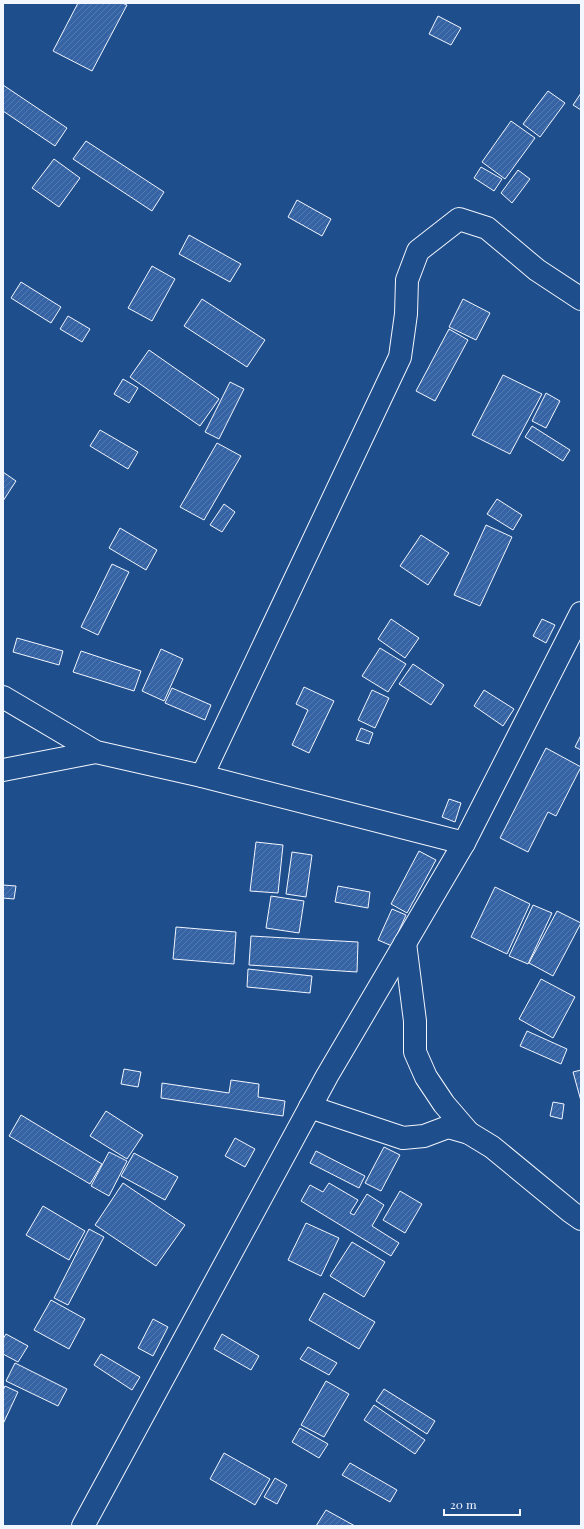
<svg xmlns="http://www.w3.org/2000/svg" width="584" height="1529" font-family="'Playfair Display',serif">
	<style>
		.building { fill: url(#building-hatch); stroke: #f2f6ff }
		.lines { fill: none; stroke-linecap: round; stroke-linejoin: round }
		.minor-casing { stroke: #f2f6ff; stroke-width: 24 }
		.minor { stroke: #1f4e8c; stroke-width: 22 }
	</style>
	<defs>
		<pattern id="building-hatch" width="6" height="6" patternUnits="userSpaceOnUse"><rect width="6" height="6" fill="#3563a3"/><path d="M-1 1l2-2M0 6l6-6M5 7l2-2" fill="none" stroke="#537ab1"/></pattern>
	</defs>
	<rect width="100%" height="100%" fill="#1f4e8c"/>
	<g class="building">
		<polygon points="78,3 122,3 127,5 92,71 53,51"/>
		<polygon points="438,16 461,28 451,45 429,34"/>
		<polygon points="3,85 67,128 55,146 3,111"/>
		<polygon points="548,91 565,103 540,137 523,124"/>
		<polygon points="581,93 581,110 573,105"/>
		<polygon points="511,121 535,138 505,179 482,162"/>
		<polygon points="86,141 164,192 152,211 73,159"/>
		<polygon points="54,159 80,178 59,207 32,188"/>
		<polygon points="481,167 502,179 494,191 474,178"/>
		<polygon points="518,170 530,179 512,203 501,193"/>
		<polygon points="297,200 331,219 322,236 288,217"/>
		<polygon points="189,235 241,264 230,282 179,254"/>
		<polygon points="152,266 175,279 152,321 128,308"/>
		<polygon points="21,282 61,307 51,323 11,298"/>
		<polygon points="202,299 265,340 247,367 184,326"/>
		<polygon points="463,299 490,313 476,340 449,327"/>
		<polygon points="68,316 90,329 82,342 60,329"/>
		<polygon points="449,329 468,340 435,401 416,391"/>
		<polygon points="149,350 219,399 200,426 130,377"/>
		<polygon points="503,375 542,394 510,454 472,435"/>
		<polygon points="123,379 138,388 129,403 114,394"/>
		<polygon points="230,382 244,389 219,439 205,432"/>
		<polygon points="546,393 560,401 546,428 532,421"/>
		<polygon points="532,426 570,450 563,461 525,437"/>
		<polygon points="100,430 138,452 128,469 90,446"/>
		<polygon points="217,443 241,456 204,520 180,507"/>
		<polygon points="3,472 16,481 3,501"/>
		<polygon points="497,499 522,515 513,530 487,514"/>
		<polygon points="224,504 235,512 222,532 210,525"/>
		<polygon points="486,525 512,537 480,606 454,595"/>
		<polygon points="120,528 157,550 146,570 109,548"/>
		<polygon points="421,535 449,553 428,585 400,566"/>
		<polygon points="112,564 129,572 98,635 81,627"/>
		<polygon points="391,619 419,638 405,658 378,639"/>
		<polygon points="542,619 555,625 546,643 533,636"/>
		<polygon points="17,638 63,651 59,665 13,652"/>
		<polygon points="380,648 406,664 388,692 362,676"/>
		<polygon points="161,649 183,659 164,701 142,691"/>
		<polygon points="81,651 141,671 134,691 73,672"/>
		<polygon points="413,664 444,685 431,705 399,684"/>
		<polygon points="304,687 334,701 309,753 292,745 308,710 296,704"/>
		<polygon points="172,688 211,705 205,720 165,703"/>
		<polygon points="372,690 389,698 375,728 358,720"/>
		<polygon points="484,690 514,709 503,726 474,706"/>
		<polygon points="361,728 373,733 369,744 356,740"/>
		<polygon points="581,735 581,750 575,747"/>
		<polygon points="546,748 581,767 556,816 548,812 528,852 500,838"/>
		<polygon points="449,799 461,803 455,822 442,817"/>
		<polygon points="256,842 283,845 278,893 250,891"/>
		<polygon points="419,851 436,860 407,913 391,904"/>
		<polygon points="292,852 312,855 306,897 286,894"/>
		<polygon points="3,885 16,886 14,899 3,898"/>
		<polygon points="338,886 370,892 368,908 335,902"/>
		<polygon points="495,887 530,904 507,954 471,937"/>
		<polygon points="271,896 304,901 299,933 266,928"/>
		<polygon points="533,905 552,913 528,964 509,956"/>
		<polygon points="392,909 406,915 392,946 378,940"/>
		<polygon points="557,911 581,923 553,976 529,963"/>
		<polygon points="176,927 236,932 234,964 173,959"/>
		<polygon points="251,936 358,942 357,972 249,965"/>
		<polygon points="248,969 312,976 310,993 247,987"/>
		<polygon points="541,979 575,997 553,1038 519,1019"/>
		<polygon points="527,1031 567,1049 561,1064 520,1046"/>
		<polygon points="124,1069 141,1072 138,1087 121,1084"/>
		<polygon points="581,1070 581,1101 573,1072"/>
		<polygon points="231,1080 259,1084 258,1097 285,1101 283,1116 161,1098 162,1083 229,1093"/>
		<polygon points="553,1102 564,1104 562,1119 550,1116"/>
		<polygon points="106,1111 143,1135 127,1159 90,1136"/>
		<polygon points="21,1115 102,1164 90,1184 9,1136"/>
		<polygon points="235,1138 255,1149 245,1167 225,1156"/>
		<polygon points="384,1147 400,1155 381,1191 365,1183"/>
		<polygon points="316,1151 365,1176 359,1188 310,1163"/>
		<polygon points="109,1152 127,1161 109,1196 91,1186"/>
		<polygon points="134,1153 178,1177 165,1200 121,1176"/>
		<polygon points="123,1183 185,1225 156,1266 95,1225"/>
		<polygon points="329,1183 358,1200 350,1213 354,1215 367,1194 384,1205 372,1226 399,1243 391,1256 301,1201 310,1185 323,1192"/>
		<polygon points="400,1191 422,1204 405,1233 383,1220"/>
		<polygon points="43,1206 85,1231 69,1260 26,1235"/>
		<polygon points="306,1223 339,1238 321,1276 288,1260"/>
		<polygon points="89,1229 104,1237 68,1305 54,1298"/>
		<polygon points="352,1242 385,1262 364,1297 330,1276"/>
		<polygon points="324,1293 375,1322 359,1349 309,1320"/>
		<polygon points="51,1300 85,1319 69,1349 34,1330"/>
		<polygon points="153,1319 168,1327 153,1356 138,1348"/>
		<polygon points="6,1334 28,1346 18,1362 3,1354 3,1339"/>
		<polygon points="222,1334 259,1356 251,1370 214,1349"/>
		<polygon points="308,1347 337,1363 329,1375 300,1359"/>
		<polygon points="101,1354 140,1377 132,1390 94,1365"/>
		<polygon points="15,1363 67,1389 58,1406 6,1381"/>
		<polygon points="326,1381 349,1394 324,1437 301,1425"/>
		<polygon points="5,1386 18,1392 3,1424 3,1390"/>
		<polygon points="384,1389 435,1421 427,1434 376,1401"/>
		<polygon points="374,1405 425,1440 415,1454 364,1420"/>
		<polygon points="300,1428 328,1444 319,1458 292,1442"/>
		<polygon points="224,1453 270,1479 255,1505 210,1479"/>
		<polygon points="350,1463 397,1490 390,1502 342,1475"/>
		<polygon points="275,1478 287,1485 277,1504 264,1497"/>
		<polygon points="326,1510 355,1526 316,1526"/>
	</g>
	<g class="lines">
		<g class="minor-casing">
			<g id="minor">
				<polyline points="3,697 96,752 202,776 464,843"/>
				<polyline points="3,770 96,752"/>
				<polyline points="202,776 400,357 406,314 407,280 418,251 459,219 487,228 537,270 581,299"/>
				<polyline points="405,943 415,1021 415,1052 426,1077 444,1104 469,1133"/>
				<polyline points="310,1107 403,1138 424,1136 448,1127 469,1133 492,1147 571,1212 581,1219"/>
				<polyline points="83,1526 327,1076 464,843 581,613"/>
			</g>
		</g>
		<use href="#minor" class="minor"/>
	</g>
	<rect width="584" height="1529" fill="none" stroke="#f2f6ff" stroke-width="8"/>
	<path d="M444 1509v6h76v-6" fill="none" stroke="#f2f6ff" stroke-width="2"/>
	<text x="450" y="1509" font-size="12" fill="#f2f6ff" stroke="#1f4e8c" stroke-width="3" paint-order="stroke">20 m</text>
</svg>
